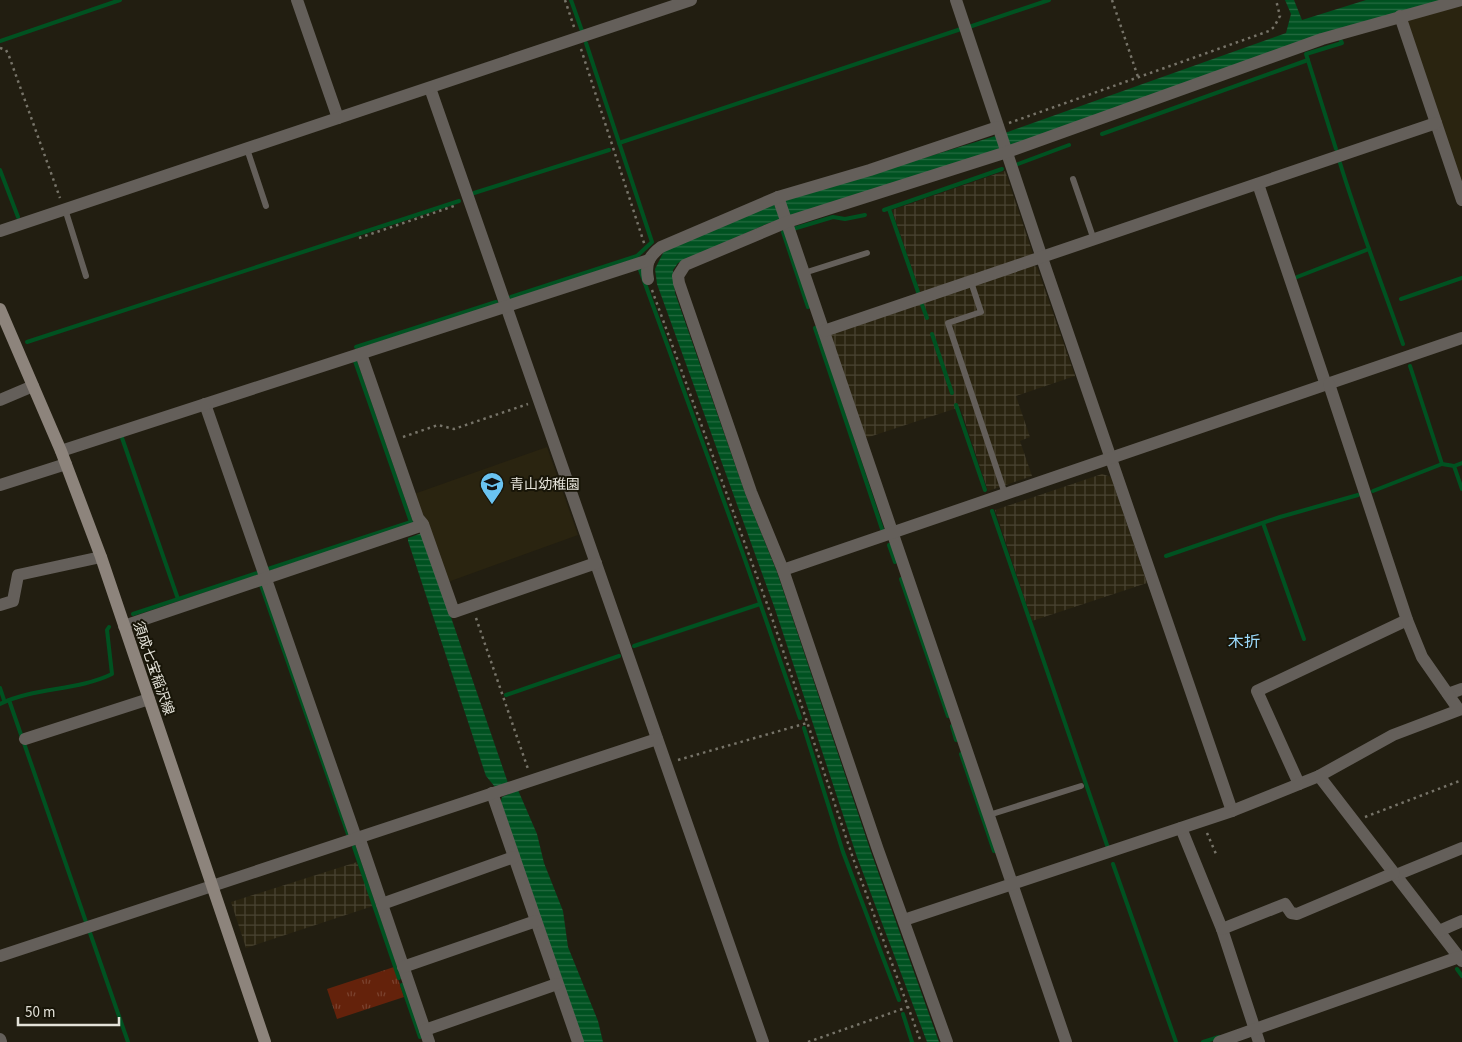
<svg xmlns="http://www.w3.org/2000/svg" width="1462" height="1042" font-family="'Source Sans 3','Noto Sans JP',sans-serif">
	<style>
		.built { fill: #2a2410 }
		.industrial { fill: url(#industrial-grid) }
		.park { fill: url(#park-tufts) }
		.water { fill: url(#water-rules) }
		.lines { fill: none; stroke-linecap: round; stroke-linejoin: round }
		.stream { stroke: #005221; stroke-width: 4 }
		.path { stroke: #777469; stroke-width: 2.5; stroke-dasharray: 2.5 4; stroke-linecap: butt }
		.service { stroke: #645f5a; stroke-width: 6 }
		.minor { stroke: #645f5a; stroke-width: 12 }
		.secondary { stroke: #8d847c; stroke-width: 12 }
		.labels { text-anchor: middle; stroke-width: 4; stroke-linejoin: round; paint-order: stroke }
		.poi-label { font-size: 14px; fill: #e4e2d9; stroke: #181508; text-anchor: start }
		.street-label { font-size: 14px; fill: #e4e2d9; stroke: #181508 }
		.quarter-label { font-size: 16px; fill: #9ddcfe; stroke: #181508 }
	</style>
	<defs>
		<pattern id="industrial-grid" width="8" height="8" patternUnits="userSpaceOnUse" patternTransform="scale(1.25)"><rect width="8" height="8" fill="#2a2410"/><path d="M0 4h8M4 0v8" fill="none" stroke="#494432"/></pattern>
		<pattern id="park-tufts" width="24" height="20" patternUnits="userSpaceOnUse" patternTransform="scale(1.25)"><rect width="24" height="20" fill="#64220b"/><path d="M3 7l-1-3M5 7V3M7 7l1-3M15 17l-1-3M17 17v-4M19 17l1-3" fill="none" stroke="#7a422e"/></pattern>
		<pattern id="water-rules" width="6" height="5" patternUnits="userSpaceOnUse" patternTransform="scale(1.25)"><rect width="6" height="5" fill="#005221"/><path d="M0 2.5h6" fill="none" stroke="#256b41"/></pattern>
	</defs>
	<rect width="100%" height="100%" fill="#221e11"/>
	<g class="built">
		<polygon points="1462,6 1462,187 1407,20"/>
		<polygon points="547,447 578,535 448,582 414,494"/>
	</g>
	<g class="industrial">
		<polygon points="1005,171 1034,257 921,295 892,210"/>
		<polygon points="1031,265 1037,267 1075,376 1016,396 1030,437 1020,441 1032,476 988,491 960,407 863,439 828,337 831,332"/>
		<polygon points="1102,474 1111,477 1147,583 1032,621 995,510"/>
		<polygon points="357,862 373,906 246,948 231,902"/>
	</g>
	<polygon class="park" points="394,967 404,997 337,1019 327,989"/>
	<g class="water">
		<polygon points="1285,0 1294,0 1302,20 1366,0 1441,0 990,152 769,223 678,263 673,270 675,293 745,493 777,572 871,852 939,1042 927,1042 857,857 775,609 657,284 655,269 664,251 771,205 1005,133 1286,33 1291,14"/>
		<polygon points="422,533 508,783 495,787 486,776 408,541 408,538"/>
		<polygon points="518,790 537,834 544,863 563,911 568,947 598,1021 603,1042 581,1042 500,805 502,797"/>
	</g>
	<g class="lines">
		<g class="stream">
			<polyline points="571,0 582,31"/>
			<polyline points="969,27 1049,0"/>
			<polyline points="0,41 120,0"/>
			<polyline points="1102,134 1308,60"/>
			<polyline points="619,143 961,29"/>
			<polyline points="1336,149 1306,54 1342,43 1341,41"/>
			<path d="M1340,163C1359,225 1382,284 1403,344"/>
			<polyline points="1018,164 1069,145"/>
			<polyline points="0,170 18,217"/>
			<polyline points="474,193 609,150"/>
			<polyline points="889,209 918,292"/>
			<polyline points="884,210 1002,169"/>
			<polyline points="793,229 833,217 845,219 865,215"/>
			<polyline points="783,232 808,307"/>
			<polyline points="639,267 743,554 800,718"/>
			<polyline points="1297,277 1369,249"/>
			<polyline points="511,297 637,256 652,242 586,43"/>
			<polyline points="1401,299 1462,278"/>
			<polyline points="921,302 927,318"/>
			<polyline points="815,328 882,529"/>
			<polyline points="932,334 952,393"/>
			<polyline points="27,342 459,201"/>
			<polyline points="356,347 496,302"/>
			<polyline points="1410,366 1442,464 1454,466 1462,463"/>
			<polyline points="956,405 985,490"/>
			<polyline points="121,435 178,599"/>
			<polyline points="1454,466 1462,489"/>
			<polyline points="1373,491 1442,464"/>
			<polyline points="992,511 1108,848"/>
			<polyline points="1263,523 1304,639"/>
			<polyline points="889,545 895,562"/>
			<polyline points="1166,556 1280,517 1358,495"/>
			<polyline points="265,570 411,522 355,361"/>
			<polyline points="901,579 948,716"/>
			<polyline points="261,585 348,834"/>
			<polyline points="133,614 260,572"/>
			<polyline points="634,646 760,604"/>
			<polyline points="0,688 4,700"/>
			<polyline points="506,695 619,656"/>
			<polyline points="9,700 86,922"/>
			<path d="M0,704C35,687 77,691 112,674L107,630L109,627"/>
			<polyline points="952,726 956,740"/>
			<polyline points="804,728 843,852 899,1000"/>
			<polyline points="961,754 994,851"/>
			<polyline points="354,847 399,978"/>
			<polyline points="1113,864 1176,1042"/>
			<polyline points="89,930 128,1042"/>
			<polyline points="1457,969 1462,976"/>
			<polyline points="402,985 420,1037"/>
			<polyline points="903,1014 912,1042"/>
			<polyline points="1203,1042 1219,1037"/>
		</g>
		<g class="path">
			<polyline points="565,0 574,27"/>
			<polyline points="1112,0 1138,77"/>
			<polyline points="0,48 6,50 9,56 60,198"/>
			<polyline points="581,49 645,246"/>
			<polyline points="1009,123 1269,31 1274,27 1280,16 1276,0"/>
			<polyline points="359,238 457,205"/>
			<polyline points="652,290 770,612 853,858 921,1042"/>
			<polyline points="403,437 438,425 454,429 528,404"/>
			<polyline points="476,618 528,769"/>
			<polyline points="678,760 807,723"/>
			<polyline points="1365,817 1462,780"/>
			<polyline points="1207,833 1216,854"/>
			<polyline points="808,1042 908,1007"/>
		</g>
		<g class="service">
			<polyline points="247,149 266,206"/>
			<polyline points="1073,179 1094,240"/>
			<polyline points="65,209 86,276"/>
			<polyline points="804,273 867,253"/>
			<polyline points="971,282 981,312 948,323 1005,494"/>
			<polyline points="989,815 1081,786"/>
		</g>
		<g class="minor">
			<polyline points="297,0 338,118"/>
			<polyline points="956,0 1042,258 1232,811"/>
			<polyline points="1400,16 1462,200"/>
			<polyline points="430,88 763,1042"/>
			<polyline points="1258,184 1326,385"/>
			<polyline points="778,197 1066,1042"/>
			<polyline points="0,231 691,0"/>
			<path d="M648,279C645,264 649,256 661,247L778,197L870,170L998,127"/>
			<polyline points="824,331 1436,123"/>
			<polyline points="361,354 418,518 423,524 454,612 596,563"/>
			<polyline points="0,400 33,386"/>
			<polyline points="205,404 356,838"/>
			<polyline points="61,451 649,260"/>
			<polyline points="0,485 66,464"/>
			<polyline points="783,570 1462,338"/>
			<polyline points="0,605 13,601 18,575 101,557"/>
			<polyline points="124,626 423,525"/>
			<polyline points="1448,694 1462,689"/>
			<polyline points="25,739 149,699"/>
			<polyline points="1319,776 1462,961"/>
			<polyline points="1299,784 1257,691 1407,620"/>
			<polyline points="492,793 578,1042"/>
			<polyline points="1181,828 1222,929 1259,1042"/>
			<polyline points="359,837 429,1042"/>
			<polyline points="1396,875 1462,848"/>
			<polyline points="382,904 514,857"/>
			<polyline points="904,920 1232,811 1319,776 1393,735 1459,710 1422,657 1407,620 1329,384"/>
			<polyline points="1222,929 1285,904 1291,913 1297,914 1394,873"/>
			<polyline points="1439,931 1462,921"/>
			<polyline points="0,956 657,739"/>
			<polyline points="403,967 536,921"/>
			<polyline points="425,1030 557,984"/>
			<polyline points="0,1039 1,1042"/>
			<polyline points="947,1042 878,850 783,570 751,492 679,283 678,276 685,265 787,222 1007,152 1322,39 1461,0"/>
			<polyline points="1219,1042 1459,957"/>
		</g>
		<polyline class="secondary" points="0,309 61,451 101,557 265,1042"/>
	</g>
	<defs>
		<g id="school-pin" transform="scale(1.25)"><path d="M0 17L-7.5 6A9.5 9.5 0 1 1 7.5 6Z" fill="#6ac3f1" stroke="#181508"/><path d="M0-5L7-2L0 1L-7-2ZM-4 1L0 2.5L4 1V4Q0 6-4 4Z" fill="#111"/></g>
	</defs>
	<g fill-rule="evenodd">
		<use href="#school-pin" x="492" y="484"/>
	</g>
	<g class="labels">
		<g class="poi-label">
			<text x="510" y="489">青山幼稚園</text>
		</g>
		<g class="street-label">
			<text transform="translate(154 668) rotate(71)" y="5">須成七宝稲沢線</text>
		</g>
		<g class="quarter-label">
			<text x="1244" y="647">木折</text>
		</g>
	</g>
	<path d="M18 1017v8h101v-8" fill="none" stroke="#e4e2d9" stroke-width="2.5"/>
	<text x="25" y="1017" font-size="15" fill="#e4e2d9" stroke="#181508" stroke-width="4" paint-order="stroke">50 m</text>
</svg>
